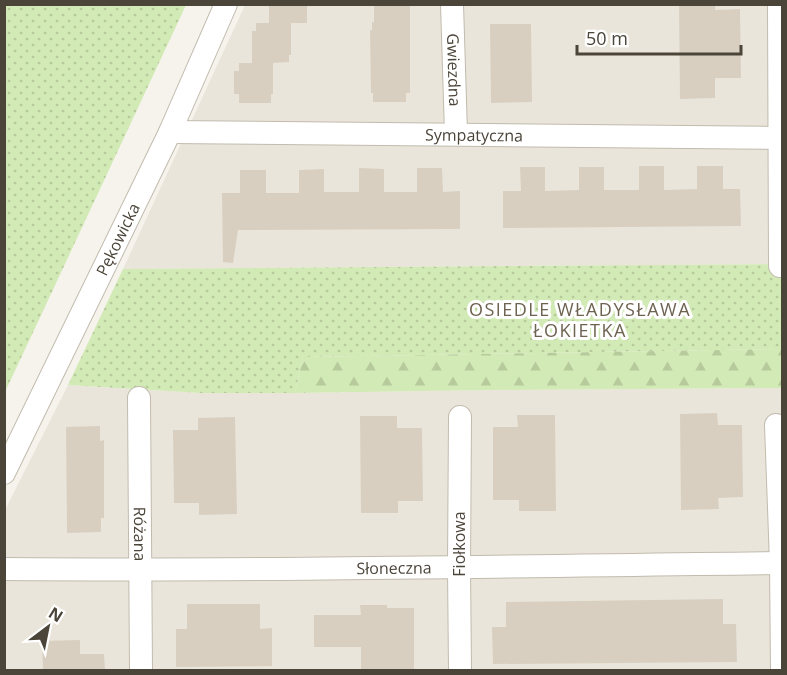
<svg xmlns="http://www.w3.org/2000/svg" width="787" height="675" font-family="'Open Sans',sans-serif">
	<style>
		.residential { fill: #eae5da }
		.grass { fill: url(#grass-dots) }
		.forest { fill: url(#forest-firs) }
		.building { fill: #d8cfc1 }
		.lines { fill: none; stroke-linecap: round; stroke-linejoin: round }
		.minor-casing { stroke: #c2bbae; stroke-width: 24 }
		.minor { stroke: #fff; stroke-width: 22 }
		.labels { text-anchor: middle; stroke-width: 6; stroke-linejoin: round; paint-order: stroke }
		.street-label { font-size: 16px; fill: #4b4439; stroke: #fff }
		.neighbourhood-label { font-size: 18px; letter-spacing: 1.5px; fill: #6e6250; stroke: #fff }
	</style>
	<defs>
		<pattern id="grass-dots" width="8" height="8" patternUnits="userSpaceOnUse" patternTransform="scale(1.5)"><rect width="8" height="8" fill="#d2eab5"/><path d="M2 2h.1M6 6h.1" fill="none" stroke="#b6ca9c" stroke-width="1.8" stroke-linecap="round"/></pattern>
		<pattern id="forest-firs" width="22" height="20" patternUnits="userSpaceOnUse" patternTransform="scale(1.5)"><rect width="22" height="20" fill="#d2eab5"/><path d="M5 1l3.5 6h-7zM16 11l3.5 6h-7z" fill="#b6ca9c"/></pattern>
	</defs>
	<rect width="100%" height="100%" fill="#f6f3ec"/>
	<g class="residential">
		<polygon points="245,5 782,5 782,264 123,269"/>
		<polygon points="68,385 201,393 295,393 490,390 782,388 782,670 5,670 4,512"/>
	</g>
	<g class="grass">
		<polygon points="5,4 186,5 36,326 5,392"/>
		<polygon points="782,264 782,349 303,357 295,393 201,393 68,385 123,269"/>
	</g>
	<polygon class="forest" points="782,349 782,388 490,390 295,393 303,357"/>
	<g class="building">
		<polygon points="269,4 307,4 307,23 291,23 291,55 289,55 289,62 273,63 273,94 271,94 271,103 239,103 239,94 234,94 234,71 239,71 239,63 252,63 252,31 256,31 256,23 269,23"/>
		<polygon points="374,4 410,4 410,93 406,93 406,102 373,102 373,93 371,93 370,30 372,30 372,22 374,22"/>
		<polygon points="679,4 715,4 715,10 740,9 741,78 715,78 715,98 680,99"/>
		<polygon points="490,24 531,24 532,102 491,103"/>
		<polygon points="639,166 664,166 664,190 697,189 697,166 723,166 723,189 740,189 741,226 503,228 503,191 521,191 520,167 545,167 545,191 579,190 579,167 604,167 604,190 639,190"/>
		<polygon points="359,168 384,169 384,192 417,192 417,168 442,168 443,192 460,191 460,229 238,230 233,263 223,262 222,193 240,193 240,170 266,170 266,193 299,193 299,170 324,169 324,192 359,192"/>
		<polygon points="717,413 718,425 742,425 743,497 718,498 719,509 681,510 680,414"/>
		<polygon points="517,415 555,415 556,511 519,511 519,500 493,500 493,427 518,427"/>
		<polygon points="360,416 397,416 397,428 422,428 423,501 398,501 398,513 361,513"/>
		<polygon points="235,417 237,514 199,515 199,503 174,503 173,430 198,430 198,418"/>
		<polygon points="100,426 100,441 104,440 104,518 101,518 101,532 67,533 66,427"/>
		<polygon points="723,599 723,624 736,624 737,662 493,664 492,627 506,627 506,602"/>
		<polygon points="187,604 260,604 260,629 272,628 272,666 176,667 176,629 187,629"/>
		<polygon points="360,605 387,605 387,608 414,608 414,670 361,670 361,647 314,647 314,615 361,615"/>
		<polygon points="80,640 80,654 104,654 105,670 43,670 42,641"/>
	</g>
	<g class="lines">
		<g class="minor-casing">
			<g id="minor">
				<path id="s1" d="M452,4L456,134"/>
				<polyline points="779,4 780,266"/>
				<path id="s2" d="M170,132L780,138"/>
				<path id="s3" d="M139,398L141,670"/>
				<polyline points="460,417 459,568 460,670"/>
				<polyline points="776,425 781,563 782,670"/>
				<path id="s4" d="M4,473L170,132L226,4"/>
				<path id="s5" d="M4,569C264,571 523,566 782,563"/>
			</g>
		</g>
		<use href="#minor" class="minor"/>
	</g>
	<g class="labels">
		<g class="street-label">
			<text dy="6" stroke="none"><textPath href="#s1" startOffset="66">Gwiezdna</textPath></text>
			<text dy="6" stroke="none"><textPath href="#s2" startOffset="304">Sympatyczna</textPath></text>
			<text dy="6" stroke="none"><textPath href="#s4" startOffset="260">Pękowicka</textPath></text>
			<text dy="6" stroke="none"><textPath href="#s3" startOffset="136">Różana</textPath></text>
			<text transform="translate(459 544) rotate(-90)" y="6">Fiołkowa</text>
			<text dy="6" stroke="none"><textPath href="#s5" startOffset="390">Słoneczna</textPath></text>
		</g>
		<g class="neighbourhood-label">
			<text x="580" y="316">OSIEDLE WŁADYSŁAWA<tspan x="580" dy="21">ŁOKIETKA</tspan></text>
		</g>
	</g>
	<rect width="787" height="675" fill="none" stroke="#4b4439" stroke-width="12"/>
	<g transform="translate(48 627) rotate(32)" stroke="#ffffff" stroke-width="4.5" paint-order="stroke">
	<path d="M0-4.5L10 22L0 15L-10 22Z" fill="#4b4439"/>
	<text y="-9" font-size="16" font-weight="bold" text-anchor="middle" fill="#4b4439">N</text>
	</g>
	<path d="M577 45v9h164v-9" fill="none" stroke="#4b4439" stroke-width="3"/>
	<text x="586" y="45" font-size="18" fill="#4b4439" stroke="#ffffff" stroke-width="4.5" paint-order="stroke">50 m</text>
</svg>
